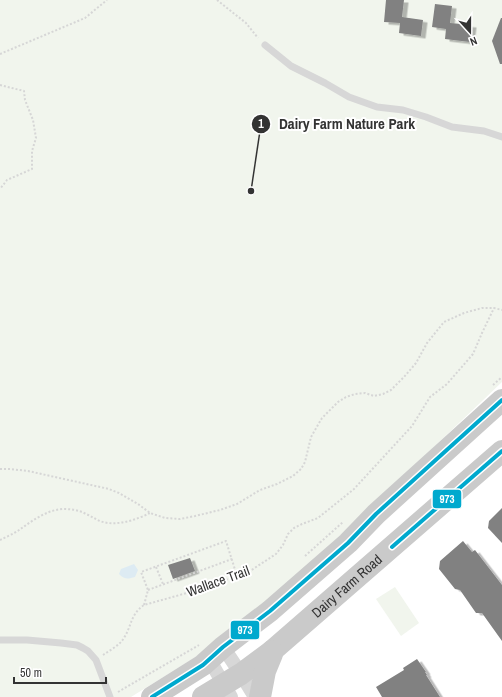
<svg xmlns="http://www.w3.org/2000/svg" width="502" height="697" font-family="'Archivo Narrow',sans-serif">
	<style>
		.green { fill: #f1f5ed }
		.water { fill: #ddebf3 }
		.building { fill: #818181; filter: url(#shadow) }
		.lines { fill: none; stroke-linecap: round; stroke-linejoin: round }
		.path { stroke: #d6d6d6; stroke-width: 2; stroke-dasharray: 2 2; stroke-linecap: butt }
		.service { stroke: #d7d7d7; stroke-width: 7 }
		.minor { stroke: #d7d7d7; stroke-width: 14 }
		.primary { stroke: #cacaca; stroke-width: 22 }
		.bus-1-casing { stroke: #fff; stroke-width: 7 }
		.bus-1 { stroke: #00a9ce; stroke-width: 4 }
		.labels { text-anchor: middle; stroke-width: 4; stroke-linejoin: round; paint-order: stroke }
		.street-label { font-size: 14px; fill: #333; stroke: #fff }
		.leader { fill: none; stroke: #333; stroke-width: 1.5 }
		.callout-dot { fill: #333; stroke: #fff; stroke-width: 1.5 }
		.mark-label { font-size: 12px; text-anchor: middle; font-weight: bold; fill: #fff }
		.callout-label { font-size: 15px; text-anchor: middle; font-weight: bold; fill: #333; stroke: #fff; stroke-width: 4; stroke-linejoin: round; paint-order: stroke }
		.line-badge { stroke: #fff; stroke-width: 1.5 }
		.badge-label { font-size: 11px; text-anchor: middle; font-weight: bold; fill: #fff }
	</style>
	<defs>
		<filter id="shadow"><feDropShadow dx="4.5" dy="2.5" stdDeviation="0" flood-color="#0004"/></filter>
	</defs>
	<rect width="100%" height="100%" fill="#fff"/>
	<g class="green">
		<polygon points="0,0 502,0 502,382 350,527 258,609 202,653 131,697 0,697"/>
		<polygon points="395,587 419,623 401,636 376,599"/>
	</g>
	<path class="water" d="M134,564L138,570L135,577C128,579 125,580 119,574L121,569Z"/>
	<g class="building">
		<polygon points="386,0 404,0 402,17 423,20 421,36 399,33 400,23 384,22"/>
		<polygon points="435,4 452,6 450,23 472,25 470,42 445,39 446,29 432,27"/>
		<polygon points="501,18 502,18 502,64 500,64 492,41"/>
		<polygon points="502,508 502,543 488,528 489,521"/>
		<polygon points="463,541 472,552 475,550 502,585 502,641 482,613 476,613 460,590 455,589 439,569 440,561"/>
		<polygon points="190,558 195,571 173,579 168,565"/>
		<polygon points="417,659 426,672 425,672 427,675 426,675 440,697 382,697 376,687 404,670 403,668"/>
	</g>
	<g class="lines">
		<g class="path">
			<polyline points="217,0 246,23 258,38"/>
			<polyline points="0,54 85,18 107,0"/>
			<polyline points="0,85 24,91 25,100 33,120 36,138 32,151 32,169 7,180 0,189"/>
			<polyline points="493,385 502,377"/>
			<polyline points="0,469 10,469 28,471 109,489 119,493 138,504 150,513 165,518 180,519 195,516 220,510 237,504 260,490 277,484 293,476 301,469 305,462 311,437 322,418 338,402 346,397 355,394 365,393 374,396 383,394 391,390 404,377 416,363 427,343 444,322 464,313 482,308 494,308 502,310"/>
			<path d="M0,540C6,537 13,534 19,530C32,521 46,510 63,509C71,509 79,510 86,514C91,516 95,519 100,521C115,527 136,520 150,513"/>
			<polyline points="305,556 343,522"/>
			<polyline points="156,567 163,584"/>
			<polyline points="148,590 232,559"/>
			<polyline points="144,605 148,590 141,572 226,541 237,576"/>
			<path d="M103,655C109,651 116,647 121,642C132,629 129,615 144,605L201,589L250,571L276,554L283,545L288,534L294,528L302,524L318,518L354,489L412,426L430,397L447,384L473,354L482,333L494,308"/>
			<polyline points="118,692 199,645"/>
		</g>
		<g class="service">
			<polyline points="265,45 291,66 325,83 349,97 377,107 403,110 426,117 452,127 484,131 502,137"/>
			<polyline points="0,640 27,640 61,643 77,645 83,648 88,651 96,660 110,697"/>
		</g>
		<g class="minor">
			<polyline points="223,647 241,674 255,697"/>
			<polyline points="209,659 231,697"/>
		</g>
		<g class="primary">
			<polyline points="152,697 203,665 223,647 270,611 348,543 376,514 502,400"/>
			<path id="s1" d="M203,697L241,674L272,651L502,451"/>
			<polyline points="260,697 265,671 272,654 272,651"/>
		</g>
		<g class="bus-1-casing">
			<g id="bus-1">
				<polyline points="392,547 502,451"/>
				<polyline points="152,697 203,665 223,647 270,611 348,543 376,514 502,400"/>
			</g>
		</g>
		<use href="#bus-1" class="bus-1"/>
	</g>
	<g class="labels">
		<g class="street-label">
			<text transform="translate(218 581) rotate(-20)" y="5">Wallace Trail</text>
			<text dy="5" stroke="none"><textPath href="#s1" startOffset="182">Dairy Farm Road</textPath></text>
		</g>
	</g>
	<path class="leader" d="M251 191L261 124"/>
	<g class="callout-dot">
		<circle cx="251" cy="191" r="4"/>
		<circle cx="261" cy="124" r="10"/>
	</g>
	<g class="mark-label">
		<text x="261" y="128">1</text>
	</g>
	<g class="callout-label">
		<text x="347" y="129">Dairy Farm Nature Park</text>
	</g>
	<g class="line-badge">
		<rect x="432" y="489" width="30" height="20" rx="4" fill="#00a9ce"/>
		<rect x="230" y="620" width="30" height="20" rx="4" fill="#00a9ce"/>
	</g>
	<g class="badge-label">
		<text x="447" y="503">973</text>
		<text x="245" y="634">973</text>
	</g>
	<g transform="translate(470 32) rotate(159)" stroke="#ffffff" stroke-width="3" paint-order="stroke">
	<path d="M0-3L7 15L0 10L-7 15Z" fill="#333333"/>
	<text y="-6" font-size="11" font-weight="bold" text-anchor="middle" fill="#333333">N</text>
	</g>
	<path d="M14 677v6h92v-6" fill="none" stroke="#333333" stroke-width="2"/>
	<text x="20" y="677" font-size="12" fill="#333333" stroke="#ffffff" stroke-width="3" paint-order="stroke">50 m</text>
</svg>
